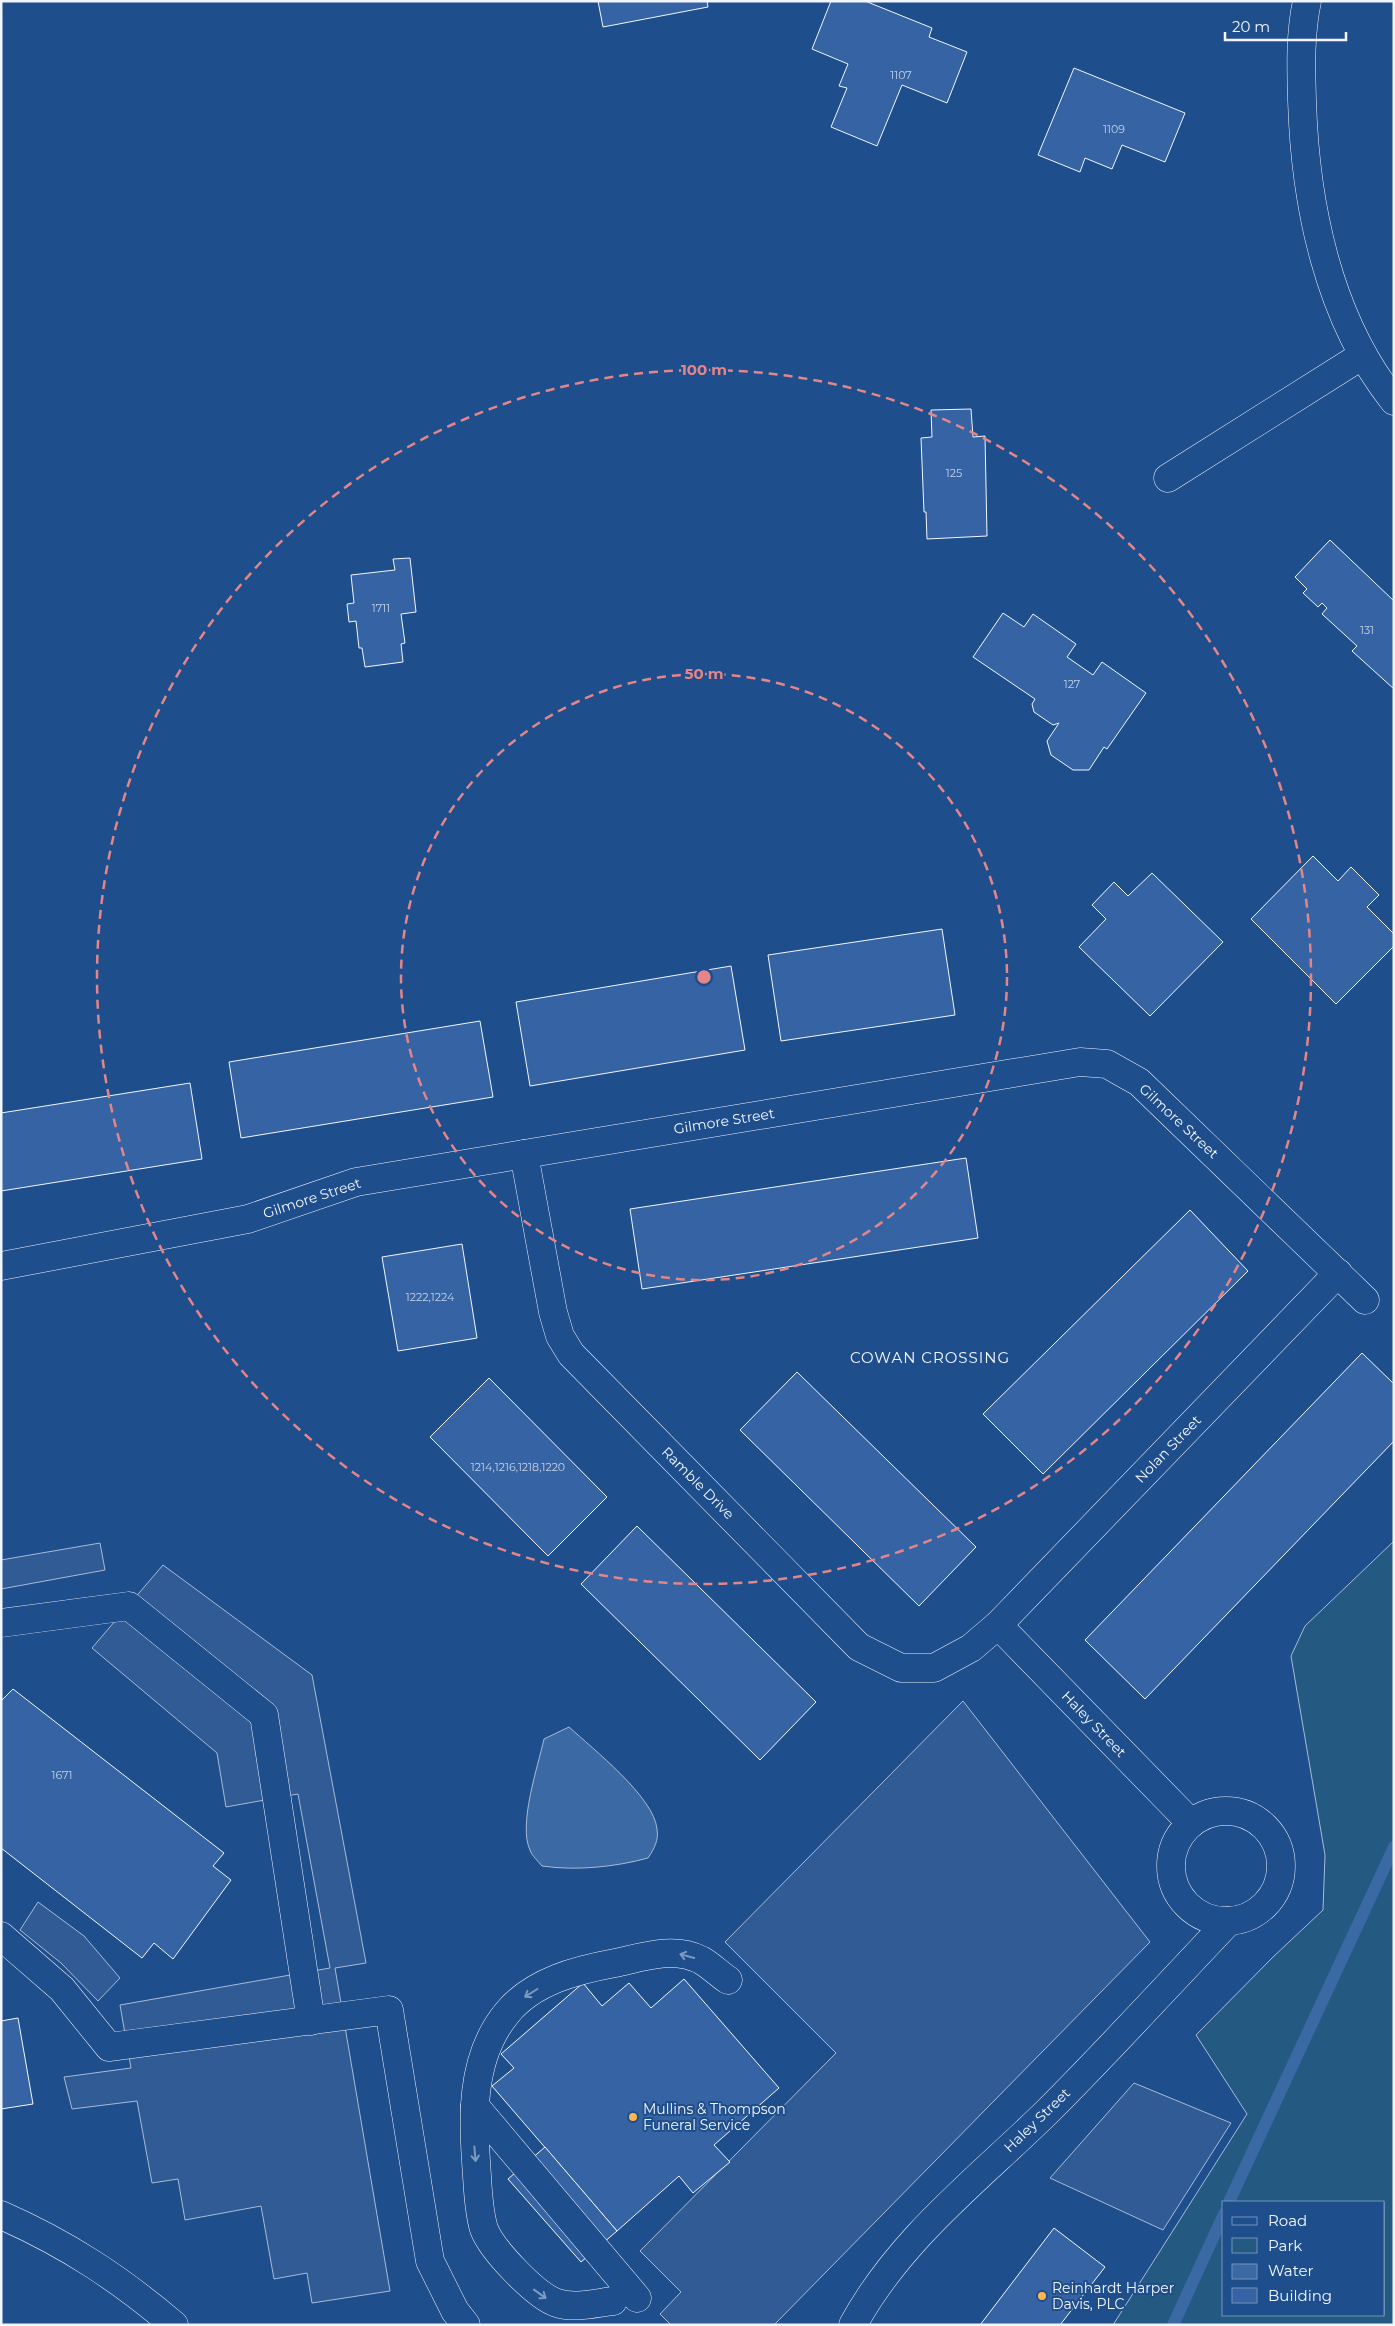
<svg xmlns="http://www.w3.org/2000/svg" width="1395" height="2326" font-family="Montserrat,sans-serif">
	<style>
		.green { fill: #245a82; stroke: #a8bbd7; fill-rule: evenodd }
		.parking { fill: #305b95; stroke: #a8bbd7 }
		.water { fill: #3b69a3; stroke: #a8bbd7 }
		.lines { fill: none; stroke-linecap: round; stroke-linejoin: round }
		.stream { stroke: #3b69a3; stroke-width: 12 }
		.building { fill: #3563a3; stroke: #f2f6ff }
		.minor-casing { stroke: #f2f6ff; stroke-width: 29 }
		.highway-casing { stroke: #f2f6ff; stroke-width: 29 }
		.minor { stroke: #1f4e8c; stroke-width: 28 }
		.highway { stroke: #1f4e8c; stroke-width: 28 }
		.oneway { stroke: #7e9ac0 }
		.ring { fill: none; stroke: #e38589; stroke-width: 2.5; stroke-dasharray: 9 6 }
		.poi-dot { fill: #ffb74d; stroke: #1f4e8c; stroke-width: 2 }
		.labels { text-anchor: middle; stroke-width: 4; stroke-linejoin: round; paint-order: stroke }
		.number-label { font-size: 11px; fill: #c3d1e8 }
		.street-label { font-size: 14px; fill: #f2f6ff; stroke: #1f4e8c }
		.poi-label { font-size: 14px; fill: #f2f6ff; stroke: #1f4e8c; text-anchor: start }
		.neighbourhood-label { font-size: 15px; letter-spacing: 1px; fill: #f2f6ff; stroke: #1f4e8c }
		.centre { fill: #e38589; stroke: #1f4e8c; stroke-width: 2.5 }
		.ring-label { font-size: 15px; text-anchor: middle; font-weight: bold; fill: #e38589; stroke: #1f4e8c; stroke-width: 4; stroke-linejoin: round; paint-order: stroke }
	</style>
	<rect width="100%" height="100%" fill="#1f4e8c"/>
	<path class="green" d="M1394,1541V2325H1113L1247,2114L1196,2035L1272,1958L1323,1910L1325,1855L1291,1656L1305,1626ZM1224,2202H1384V2315H1224Z"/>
	<g class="parking">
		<polygon points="100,1543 105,1570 1,1589 1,1560"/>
		<polygon points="163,1565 312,1675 366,1963 335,1968 390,2291 312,2303 307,2273 274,2279 261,2206 185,2220 178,2179 152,2183 137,2101 72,2109 64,2077 131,2068 120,2005 330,1968 298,1794 226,1807 217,1753 92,1648"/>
		<polygon points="963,1701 1150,1942 774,2325 671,2325 660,2314 681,2292 640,2251 836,2053 725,1942"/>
		<polygon points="38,1902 84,1936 120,1978 98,2001 61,1963 20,1930"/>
		<polygon points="1134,2083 1231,2123 1163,2230 1050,2178"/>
	</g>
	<path class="water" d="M569,1727C593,1749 654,1797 657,1829C659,1840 654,1849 648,1858C615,1867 576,1871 542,1866C538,1861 532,1856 530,1850C518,1825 538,1766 544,1739Z"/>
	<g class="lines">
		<g class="stream">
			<polyline points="1229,2202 1394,1847"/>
			<polyline points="1173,2325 1224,2214"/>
		</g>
	</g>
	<g class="building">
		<polygon points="598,1 707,1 708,7 603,27"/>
		<polygon points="831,1 865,1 932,28 929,37 967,52 947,103 902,85 877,146 831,127 847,88 839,86 848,64 812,49"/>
		<polygon points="1074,68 1185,113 1165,162 1122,145 1112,169 1085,158 1080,172 1038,155"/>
		<polygon points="971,409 973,437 985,436 987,536 927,539 926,512 924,512 921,438 932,437 931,410"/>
		<polygon points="1330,540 1394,601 1394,689 1352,651 1357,646 1322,614 1327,608 1322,603 1318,607 1303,593 1307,589 1295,577"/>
		<polygon points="410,558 416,612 401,614 405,643 401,644 403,662 365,667 362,648 359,648 356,621 349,622 347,604 354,603 351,575 395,570 393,559"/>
		<polygon points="1003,613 1024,627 1033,614 1076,644 1067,657 1093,675 1102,662 1146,693 1107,749 1104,747 1089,770 1073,770 1051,755 1047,741 1059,723 1053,725 1034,712 1032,704 1035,699 973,657"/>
		<polygon points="1313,856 1338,881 1351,867 1379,895 1367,907 1394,934 1394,946 1336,1004 1251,919"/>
		<polygon points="1152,873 1223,942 1150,1016 1079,947 1106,919 1092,905 1114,882 1128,896"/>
		<polygon points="942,929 955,1015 781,1041 768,955"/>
		<polygon points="731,966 745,1050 530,1086 516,1002"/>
		<polygon points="480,1021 493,1097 241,1138 229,1062"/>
		<polygon points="190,1083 202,1159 1,1191 1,1113"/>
		<polygon points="966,1158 978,1238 642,1289 630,1209"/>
		<polygon points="1190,1210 1248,1271 1043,1474 983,1414"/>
		<polygon points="462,1244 477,1338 398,1351 382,1257"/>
		<polygon points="1362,1353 1394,1384 1394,1441 1145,1699 1085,1640"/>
		<polygon points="797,1372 976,1547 919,1606 740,1430"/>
		<polygon points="489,1378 607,1497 548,1556 430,1437"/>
		<polygon points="637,1526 816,1702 760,1760 581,1584"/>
		<polygon points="13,1689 224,1853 213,1866 231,1880 173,1959 154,1943 142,1958 1,1848 1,1701"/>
		<polygon points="684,1979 779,2088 714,2145 730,2162 693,2193 679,2176 617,2231 492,2086 514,2068 501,2054 583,1983 602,2006 629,1983 651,2008"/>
		<polygon points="18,2018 33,2104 1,2109 1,2021"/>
		<polygon points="545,2147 617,2231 581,2262 508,2179"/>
		<polygon points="1054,2228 1105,2267 1060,2325 980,2325"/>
	</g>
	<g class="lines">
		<g class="minor-casing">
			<g id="minor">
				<path d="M1307,1C1300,34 1301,67 1302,100C1305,204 1328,318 1394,401"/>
				<polyline points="1168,478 1363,355"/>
				<polyline points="524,1154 553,1312 560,1336 571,1354 859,1647 901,1668 934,1668 971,1648 998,1625 1338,1273"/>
				<polyline points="1,1266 248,1219 356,1182 1080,1062 1107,1064 1139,1082 1365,1300"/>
				<polyline points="1,1623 129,1606 264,1715 311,2021"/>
				<polyline points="998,1625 1191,1823"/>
				<circle cx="1226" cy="1866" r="55"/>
				<polyline points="1,1936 62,1989 109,2047 389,2010 430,2261 455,2311 466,2325"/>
				<polyline points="475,2106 637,2298"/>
				<path d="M613,2301C596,2303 574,2309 557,2303C536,2296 492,2250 484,2229C479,2213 478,2193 477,2176C473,2120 469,2059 507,2013C533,1981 577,1970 615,1963C643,1957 674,1946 701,1960C710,1965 719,1974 728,1980"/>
				<path d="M853,2325C900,2238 980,2178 1049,2110C1110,2049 1169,1984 1229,1921"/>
			</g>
		</g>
		<g class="highway-casing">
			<path id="highway" d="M1,2215C67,2244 120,2279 174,2325"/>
		</g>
		<use href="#minor" class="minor"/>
		<use href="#highway" class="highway"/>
	</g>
	<defs><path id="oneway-shaft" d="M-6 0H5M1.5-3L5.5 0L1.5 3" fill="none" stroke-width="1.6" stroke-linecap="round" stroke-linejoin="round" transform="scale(1.25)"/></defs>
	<g class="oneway">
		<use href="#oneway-shaft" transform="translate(687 1956) rotate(-165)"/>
		<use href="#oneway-shaft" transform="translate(531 1993) rotate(148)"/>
		<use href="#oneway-shaft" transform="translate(475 2154) rotate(85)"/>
		<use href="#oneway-shaft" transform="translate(540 2294) rotate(36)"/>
	</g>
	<g class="ring">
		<circle cx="704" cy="977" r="303"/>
		<circle cx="704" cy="977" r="607"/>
	</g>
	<g class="poi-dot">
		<circle cx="633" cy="2117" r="5"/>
		<circle cx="1042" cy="2296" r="5"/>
	</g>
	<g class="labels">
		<g class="number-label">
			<text x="901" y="79">1107</text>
			<text x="1114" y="133">1109</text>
			<text x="954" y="477">125</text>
			<text x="381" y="612">1711</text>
			<text x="1367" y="634">131</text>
			<text x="1072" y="688">127</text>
			<text x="430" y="1301">1222,1224</text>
			<text x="518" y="1471">1214,1216,1218,1220</text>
			<text x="62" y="1779">1671</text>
		</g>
		<g class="street-label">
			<text transform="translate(724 1121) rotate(-9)" y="5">Gilmore Street</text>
			<text transform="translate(1179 1121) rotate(43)" y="5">Gilmore Street</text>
			<text transform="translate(312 1198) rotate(-18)" y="5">Gilmore Street</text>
			<text transform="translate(1168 1449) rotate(-46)" y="5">Nolan Street</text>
			<text transform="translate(698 1483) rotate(45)" y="5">Ramble Drive</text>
			<text transform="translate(1094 1724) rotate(46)" y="5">Haley Street</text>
			<text transform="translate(1037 2120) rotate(-44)" y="5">Haley Street</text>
		</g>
		<g class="poi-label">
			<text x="643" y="2114">Mullins &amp; Thompson<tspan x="643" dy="16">Funeral Service</tspan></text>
			<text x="1052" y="2293">Reinhardt Harper<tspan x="1052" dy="16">Davis, PLC</tspan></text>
		</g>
		<g class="neighbourhood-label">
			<text x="930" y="1363">COWAN CROSSING</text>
		</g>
	</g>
	<circle cx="704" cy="977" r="8" class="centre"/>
	<g class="ring-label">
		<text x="704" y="375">100 m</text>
		<text x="704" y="679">50 m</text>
	</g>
	<rect width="1395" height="2326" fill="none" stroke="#f2f6ff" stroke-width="5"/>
	<rect x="1222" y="2201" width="162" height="115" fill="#1f4e8c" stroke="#7391ba"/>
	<rect x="1232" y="2217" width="25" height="8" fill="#1f4e8c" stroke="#7391ba"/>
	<text x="1268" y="2226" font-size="15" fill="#f2f6ff">Road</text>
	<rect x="1232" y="2238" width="25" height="15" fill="#245a82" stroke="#7391ba"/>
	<text x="1268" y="2251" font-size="15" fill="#f2f6ff">Park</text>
	<rect x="1232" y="2264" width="25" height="15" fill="#3b69a3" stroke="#7391ba"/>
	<text x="1268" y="2276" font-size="15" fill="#f2f6ff">Water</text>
	<rect x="1232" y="2288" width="25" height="15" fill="#3563a3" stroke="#7391ba"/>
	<text x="1268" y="2301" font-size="15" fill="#f2f6ff">Building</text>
	<path d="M1225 32v8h121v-8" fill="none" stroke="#f2f6ff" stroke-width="2.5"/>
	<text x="1232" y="32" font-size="15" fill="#f2f6ff" stroke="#1f4e8c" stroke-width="4" paint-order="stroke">20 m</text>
</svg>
